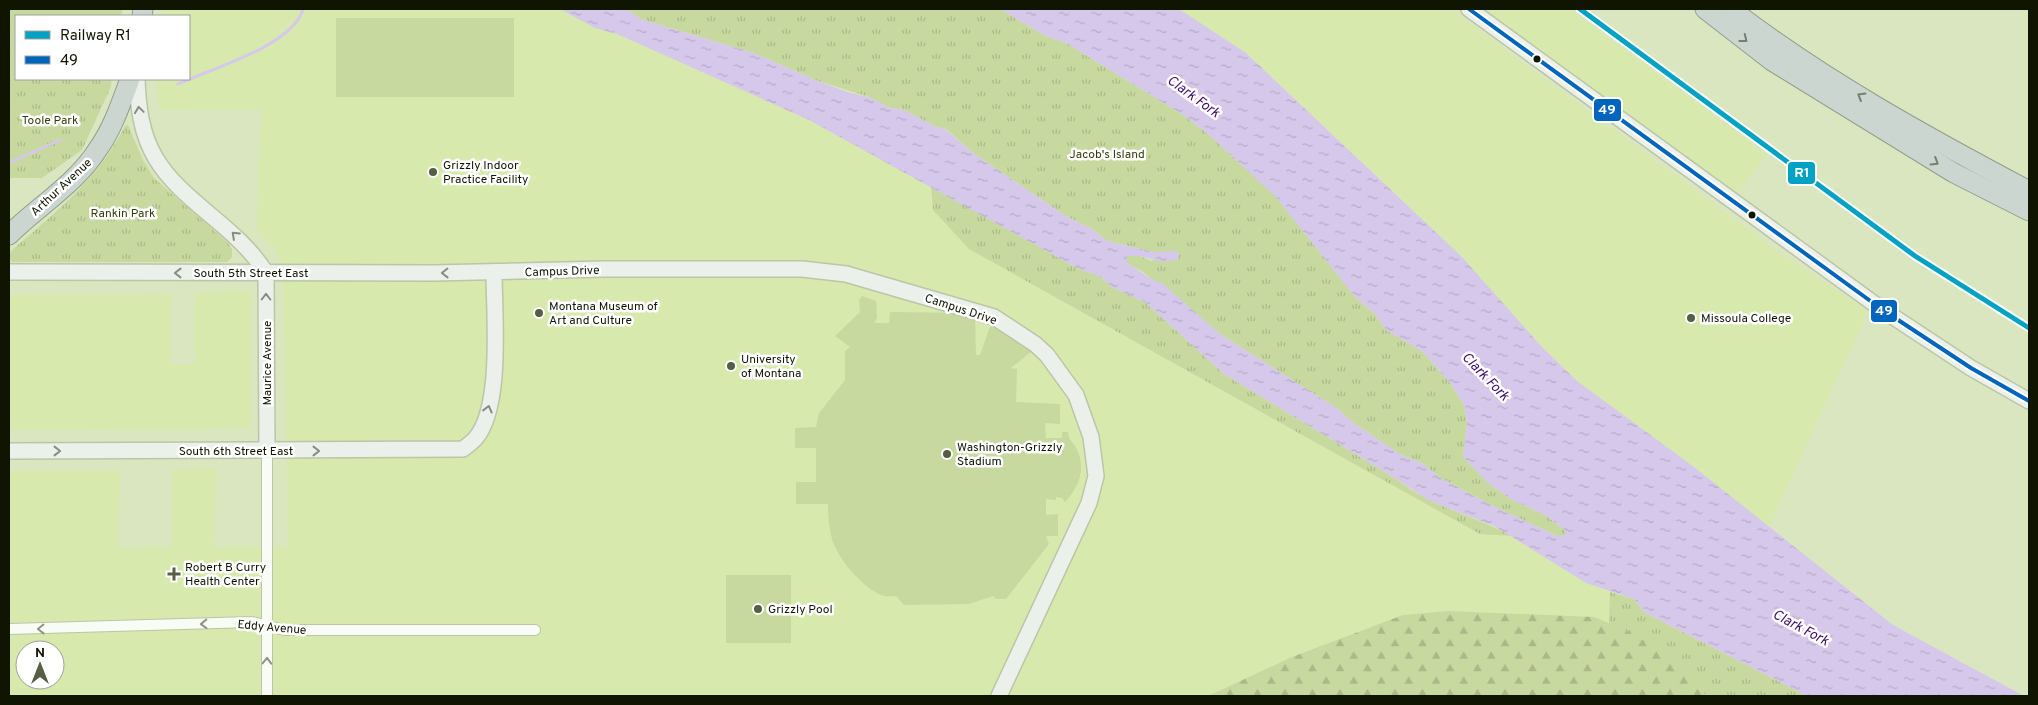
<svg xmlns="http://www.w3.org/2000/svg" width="2038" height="705" font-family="Overpass,sans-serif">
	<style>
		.built { fill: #d7e9ad; fill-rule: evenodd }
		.grass { fill: url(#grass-tufts) }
		.forest { fill: url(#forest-firs) }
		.garden { fill: #c8d9a0 }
		.water { fill: url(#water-ripples) }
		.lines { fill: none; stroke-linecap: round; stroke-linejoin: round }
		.stream { stroke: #d6c8ea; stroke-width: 3 }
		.street-casing { stroke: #bcc5a8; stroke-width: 12 }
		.secondary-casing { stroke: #bcc5a8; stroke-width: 18 }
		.highway-casing { stroke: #8ea08b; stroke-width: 21 }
		.street { stroke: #f9fbf5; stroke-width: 10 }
		.secondary { stroke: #ebf0ea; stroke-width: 15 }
		.highway { stroke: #cad6cf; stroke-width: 19 }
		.bus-1-casing { stroke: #fff; stroke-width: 8 }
		.bus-1 { stroke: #0065bd; stroke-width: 4 }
		.rail-1-casing { stroke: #fff; stroke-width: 9 }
		.rail-1 { stroke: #01a2c4; stroke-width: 5 }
		.oneway { stroke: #767f72 }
		.oneway2 { stroke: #888d81 }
		.oneway3 { stroke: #909487 }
		.bus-dot { fill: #0f1500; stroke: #fff; stroke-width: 2 }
		.poi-dot { fill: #565e43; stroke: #fff; stroke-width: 2 }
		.labels { text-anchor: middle; stroke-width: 5; stroke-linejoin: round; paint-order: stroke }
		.park-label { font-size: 12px; fill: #333f0b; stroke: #fff }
		.poi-label { font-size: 12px; fill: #0f1500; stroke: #fff; text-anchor: start }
		.street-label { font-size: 12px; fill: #0f1500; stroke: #fff }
		.water-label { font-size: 14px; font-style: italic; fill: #400c6d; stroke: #fff }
		.line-badge { stroke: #fff; stroke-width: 2 }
		.badge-label { font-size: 14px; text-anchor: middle; font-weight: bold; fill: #fff }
	</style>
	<defs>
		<pattern id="grass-tufts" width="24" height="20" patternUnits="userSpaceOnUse" patternTransform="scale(1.25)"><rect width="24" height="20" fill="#c8d9a0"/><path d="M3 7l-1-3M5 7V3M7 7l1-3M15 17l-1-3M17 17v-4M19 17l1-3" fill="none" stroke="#abb988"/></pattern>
		<pattern id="forest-firs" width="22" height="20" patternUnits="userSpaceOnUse" patternTransform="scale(1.25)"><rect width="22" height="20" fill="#c8d9a0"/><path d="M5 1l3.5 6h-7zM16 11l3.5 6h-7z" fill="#abb988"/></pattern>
		<pattern id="water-ripples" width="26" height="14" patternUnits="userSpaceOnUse" patternTransform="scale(1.25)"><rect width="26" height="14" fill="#d6c8ea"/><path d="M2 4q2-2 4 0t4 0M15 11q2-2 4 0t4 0" fill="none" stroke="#b6abc7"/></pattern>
	</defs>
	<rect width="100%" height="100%" fill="#dae6bf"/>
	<g class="built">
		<path d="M163,9H560L595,28L617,34L809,120L931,186L933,210L1480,534L1511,536L1586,583L1610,592L1606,696H9V471H120L118,548L172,547V469L216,468L214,547H288L283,264L274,249L257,231L261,110L159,109L156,79H189V16H163ZM25,650H55V680H25Z"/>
		<polygon points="1179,9 1451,9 1778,252 1868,311 1769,526 1694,467 1577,381 1542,347 1462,257 1354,154 1246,53"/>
		<polygon points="1485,9 1569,9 1767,154 1737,194"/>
		<polygon points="250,291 251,428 9,430 9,295 171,294 171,364 195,364 195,292"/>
	</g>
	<g class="grass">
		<polygon points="9,9 123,9 121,16 16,16 16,79 112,79 110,89 82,150 42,178 9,178"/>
		<polygon points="625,9 1000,9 1046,36 1068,44 1180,113 1207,133 1276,196 1356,298 1375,314 1386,330 1423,352 1451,384 1464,405 1467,423 1463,457 1488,483 1512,500 1545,515 1565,530 1566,535 1562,537 1557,536 1491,505 1439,477 1422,463 1401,455 1351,421 1338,409 1220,334 1143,272 1127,263 1127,256 1140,256 1151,261 1171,252 1154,252 1107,241 1092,229 1064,215 973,153 946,129 936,127 904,110 890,108 869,97 815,80 754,53 643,20"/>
		<path d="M128,125L143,160L154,178L227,242L232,249V257L227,262H12L9,259V253C54,213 97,181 125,126Z"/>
		<path d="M931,186L1077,268L1101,277L1112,287L1146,303L1224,374L1398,480C1430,507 1475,515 1511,536L1480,534L969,249L933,210Z"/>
		<polygon points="1610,592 1634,599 1644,612 1807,696 1606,696"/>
	</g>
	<polygon class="forest" points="1448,611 1594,617 1628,631 1687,666 1706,696 1208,696 1292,657 1403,615"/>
	<g class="garden">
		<rect x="336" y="18" width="178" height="79"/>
		<path d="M862,296L876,301L877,318L874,323H889L890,312L975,313L976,355H980L993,318L1032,351L1011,368L1017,369L1016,402L1060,404V424L1045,423L1046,438H1062V432H1068C1068,439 1071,440 1075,446C1087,466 1080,486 1065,502L1062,498L1056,497V500L1046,499V515L1058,514V536H1046L1049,544L1006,599H996L993,596L969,604L904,605L896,596C891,596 885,597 881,595C861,586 838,559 832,539C829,528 828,516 828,504H796V482H816V448H795V428L816,427L819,413L845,380V351L850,347L835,336L860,312L859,300Z"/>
		<rect x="726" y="575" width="65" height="68"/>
	</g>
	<path class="water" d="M560,9H625L643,20L754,53L815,80L850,93L869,97L890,108L904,110L936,127L945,129L973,153L1064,215L1092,229L1107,241L1154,252L1178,251L1179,257L1177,260L1162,262L1140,256H1127V263C1137,268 1152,282 1162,283L1220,334L1338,409L1351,421L1401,455L1422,463L1439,477L1491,505L1557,536L1565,535V530L1545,515L1512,500L1488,483L1463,457L1467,423L1464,405L1451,384L1423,352L1386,330L1375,314L1356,298L1275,196L1207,133L1180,113L1068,44L1046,36L1000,9H1179L1246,53L1462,257L1542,347L1577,381L1694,467L1893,625L2024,696H1807L1644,612L1634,599L1586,583L1494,526L1428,500L1398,480L1224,374L1146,303L1112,287L1101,277L1077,268L809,120L617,34L595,28Z"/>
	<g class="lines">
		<g class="stream">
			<path d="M178,84C210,69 293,46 303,9"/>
			<polyline points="9,163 60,140"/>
		</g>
		<g class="street-casing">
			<g id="street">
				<polyline points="9,629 252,622 284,630 535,630"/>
				<polyline points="267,696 267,451"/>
			</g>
		</g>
		<g class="secondary-casing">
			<g id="secondary">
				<polyline points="1469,9 1880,308 1971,368 2029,401"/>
				<path d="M137,79C138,106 141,133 155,157C181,202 237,226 266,273L267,451"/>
				<polyline points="9,272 434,273 605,269 802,269 846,274 994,317 1035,344 1047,355 1076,395 1091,437 1096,476 1089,503 999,696"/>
				<path d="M9,451L463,449C467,446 471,443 475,439C503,408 494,313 494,272"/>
			</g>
		</g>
		<g class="highway-casing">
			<g id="highway">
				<polyline points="1705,9 1772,61 1954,173 2029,211"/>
				<path d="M1731,9C1823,80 1927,137 2029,191"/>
				<polyline points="142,16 143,9"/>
				<path d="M9,235C38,206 76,184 98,149C113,128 121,103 130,79"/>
			</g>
		</g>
		<use href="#street" class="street"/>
		<use href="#secondary" class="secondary"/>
		<use href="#highway" class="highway"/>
		<g class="bus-1-casing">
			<polyline id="bus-1" points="1469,9 1880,308 1971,368 2029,401"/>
		</g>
		<use href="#bus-1" class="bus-1"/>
		<g class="rail-1-casing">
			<polyline id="rail-1" points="1580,9 1915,256 2029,328"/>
		</g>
		<use href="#rail-1" class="rail-1"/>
	</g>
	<defs><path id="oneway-chevron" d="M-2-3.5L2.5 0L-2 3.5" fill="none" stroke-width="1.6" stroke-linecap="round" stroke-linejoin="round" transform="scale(1.25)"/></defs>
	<g class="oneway">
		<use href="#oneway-chevron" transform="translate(1744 39) rotate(38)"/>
		<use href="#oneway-chevron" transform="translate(1861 96) rotate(-149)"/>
		<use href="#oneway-chevron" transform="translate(1935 162) rotate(32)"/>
	</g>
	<g class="oneway2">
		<use href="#oneway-chevron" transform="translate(139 110) rotate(-98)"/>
		<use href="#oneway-chevron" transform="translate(235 235) rotate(-137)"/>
		<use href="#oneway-chevron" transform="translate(178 273) rotate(-180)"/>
		<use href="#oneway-chevron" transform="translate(445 273) rotate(179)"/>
		<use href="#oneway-chevron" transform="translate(266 297) rotate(-90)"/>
		<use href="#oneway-chevron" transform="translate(488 409) rotate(-76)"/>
		<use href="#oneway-chevron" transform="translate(57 451)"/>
		<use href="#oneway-chevron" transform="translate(316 451)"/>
	</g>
	<g class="oneway3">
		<use href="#oneway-chevron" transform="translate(204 624) rotate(178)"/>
		<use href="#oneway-chevron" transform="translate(41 629) rotate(179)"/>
		<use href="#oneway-chevron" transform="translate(267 661) rotate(-89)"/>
	</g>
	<g class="bus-dot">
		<circle cx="1537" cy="59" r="4.5"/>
		<circle cx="1752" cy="215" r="4.5"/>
	</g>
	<g class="poi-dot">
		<circle cx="433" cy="172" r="5"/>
		<circle cx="539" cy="313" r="5"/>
		<circle cx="1691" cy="318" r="5"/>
		<circle cx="731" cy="366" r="5"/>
		<circle cx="947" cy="454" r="5"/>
		<path d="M171.5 566.5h5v5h5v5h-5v5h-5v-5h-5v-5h5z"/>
		<circle cx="758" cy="609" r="5"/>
	</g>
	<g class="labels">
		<g class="park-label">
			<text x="50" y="124">Toole Park</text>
			<text x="1107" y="158">Jacob's Island</text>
			<text x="123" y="217">Rankin Park</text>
		</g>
		<g class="poi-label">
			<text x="443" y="169">Grizzly Indoor<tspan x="443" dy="14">Practice Facility</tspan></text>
			<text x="549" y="310">Montana Museum of<tspan x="549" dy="14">Art and Culture</tspan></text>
			<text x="1701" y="322">Missoula College</text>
			<text x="741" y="363">University<tspan x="741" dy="14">of Montana</tspan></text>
			<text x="957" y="451">Washington-Grizzly<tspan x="957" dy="14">Stadium</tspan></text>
			<text x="185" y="571">Robert B Curry<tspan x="185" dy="14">Health Center</tspan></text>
			<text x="768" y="613">Grizzly Pool</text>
		</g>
		<g class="street-label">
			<text transform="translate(61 187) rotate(-43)" y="4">Arthur Avenue</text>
			<text transform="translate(562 271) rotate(-2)" y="4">Campus Drive</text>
			<text x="251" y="277">South 5th Street East</text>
			<text transform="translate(961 309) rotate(18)" y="4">Campus Drive</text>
			<text transform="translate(267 363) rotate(-90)" y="4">Maurice Avenue</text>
			<text x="236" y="455">South 6th Street East</text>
			<text transform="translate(272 627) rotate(5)" y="4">Eddy Avenue</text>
		</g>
		<g class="water-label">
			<text transform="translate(1194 96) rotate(36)" y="5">Clark Fork</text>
			<text transform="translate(1486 376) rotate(46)" y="5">Clark Fork</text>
			<text transform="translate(1801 627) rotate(28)" y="5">Clark Fork</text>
		</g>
	</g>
	<g class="line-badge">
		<rect x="1593" y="98" width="29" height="24" rx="5" fill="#0065bd"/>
		<rect x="1787" y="161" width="29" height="24" rx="5" fill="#01a2c4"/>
		<rect x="1870" y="299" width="28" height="24" rx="5" fill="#0065bd"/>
	</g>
	<g class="badge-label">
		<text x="1607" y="114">49</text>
		<text x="1802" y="177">R1</text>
		<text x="1884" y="315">49</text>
	</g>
	<rect width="2038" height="705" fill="none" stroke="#0f1500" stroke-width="20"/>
	<rect x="15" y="15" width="175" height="65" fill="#ffffff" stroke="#9fa199"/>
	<rect x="25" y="31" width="25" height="8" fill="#01a2c4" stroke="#9fa199"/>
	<text x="60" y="40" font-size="15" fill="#0f1500">Railway R1</text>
	<rect x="25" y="56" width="25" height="8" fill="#0065bd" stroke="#9fa199"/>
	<text x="60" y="65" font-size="15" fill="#0f1500">49</text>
	<g transform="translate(40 665)"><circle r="24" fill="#ffffff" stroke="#9fa199"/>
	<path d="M0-4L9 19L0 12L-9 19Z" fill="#565e43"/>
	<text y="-8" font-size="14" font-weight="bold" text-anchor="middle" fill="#0f1500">N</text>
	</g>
</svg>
